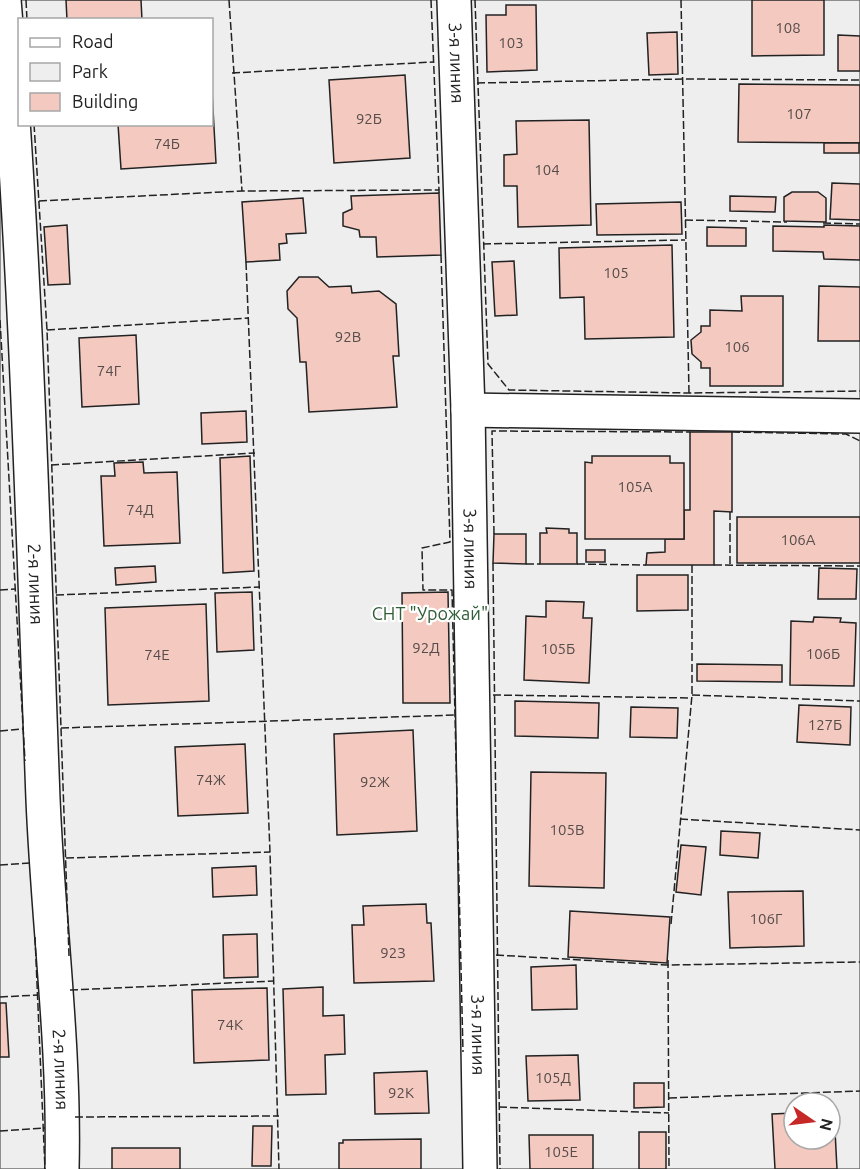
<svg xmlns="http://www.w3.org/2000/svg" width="860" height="1169" font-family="Ubuntu,sans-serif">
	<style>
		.green { fill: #eee; stroke: #6f6f6f; stroke-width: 1.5; fill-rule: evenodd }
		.building { fill: #f3c9c0; stroke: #222; stroke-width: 1.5 }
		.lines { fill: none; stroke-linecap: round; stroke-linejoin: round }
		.minor-casing { stroke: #222; stroke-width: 36 }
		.minor { stroke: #fff; stroke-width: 33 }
		.fence { stroke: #222; stroke-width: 1.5; stroke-dasharray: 8 3; stroke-linecap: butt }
		.labels { text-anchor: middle; stroke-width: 4.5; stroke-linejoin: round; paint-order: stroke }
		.number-label { font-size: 15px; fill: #564c4a }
		.street-label { font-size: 18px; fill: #222; stroke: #fff }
		.park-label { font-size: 18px; fill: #2f5e38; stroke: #fff }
	</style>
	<rect width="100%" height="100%" fill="#fff"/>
	<path class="green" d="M0,0H860V1169H0ZM20,20H212V124H20ZM794,1103H830V1139H794Z"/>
	<g class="building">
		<polygon points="66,0 141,0 142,20 67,20"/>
		<polygon points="752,0 824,0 824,55 752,56"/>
		<polygon points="506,5 536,5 537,70 487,72 486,15 506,15"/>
		<polygon points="677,32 678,74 649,75 647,33"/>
		<polygon points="838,35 860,36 860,71 838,71"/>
		<polygon points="405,75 410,158 334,163 329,80"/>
		<polygon points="739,84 860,85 860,143 738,142"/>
		<polygon points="212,91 216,163 121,169 118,124 212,124"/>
		<polygon points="589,120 591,225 518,227 517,186 504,186 504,155 517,154 516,121"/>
		<rect x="824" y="143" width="35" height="10"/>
		<polygon points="832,183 860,184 860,220 830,219"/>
		<polygon points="792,192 818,192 826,198 826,222 784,221 784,197"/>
		<polygon points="439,193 441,255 377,257 376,237 360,237 359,230 343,226 343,213 352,209 351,196"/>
		<polygon points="730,196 776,197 775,212 730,211"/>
		<polygon points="303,198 306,233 286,234 287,243 279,244 280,260 246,262 242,202"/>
		<polygon points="681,202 682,234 597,235 596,204"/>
		<polygon points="67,225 70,284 48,285 44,227"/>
		<polygon points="824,225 860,226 860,260 824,259 823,252 773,251 773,226 824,227"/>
		<polygon points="707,227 746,228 746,246 707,246"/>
		<polygon points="672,245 674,337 585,339 584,297 560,298 559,248"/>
		<polygon points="514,261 517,315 495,316 492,262"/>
		<polygon points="299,277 318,277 329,287 351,286 352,293 379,291 396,304 399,356 393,356 397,407 309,412 306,362 300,362 297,318 288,309 287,291"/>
		<polygon points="819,286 860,287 860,341 818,341"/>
		<polygon points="741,296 783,296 783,386 710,386 710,368 701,368 701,362 692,354 691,340 701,332 701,326 710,326 710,310 742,311"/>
		<polygon points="136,335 139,404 82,407 79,338"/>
		<polygon points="246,411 247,442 202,444 201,413"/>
		<polygon points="690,432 732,432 732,512 714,511 714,565 646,565 647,553 665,552 665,539 684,539 684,510 690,510"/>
		<polygon points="250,456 254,571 223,573 220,458"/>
		<polygon points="592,456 670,456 670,463 684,463 684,539 585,539 585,462 592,463"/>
		<polygon points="143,462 144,473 177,472 180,543 104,546 101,476 115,476 114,463"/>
		<rect x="737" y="517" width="123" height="46"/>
		<polygon points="546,528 569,529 569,533 577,533 577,564 540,564 540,533 547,533"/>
		<polygon points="494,534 526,534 526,564 493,563"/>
		<rect x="586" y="550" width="19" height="12"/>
		<polygon points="155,566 156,582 116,585 115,568"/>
		<polygon points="819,568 857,569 856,599 818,599"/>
		<polygon points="637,575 688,575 688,610 637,611"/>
		<polygon points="252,592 254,650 217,652 215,593"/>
		<polygon points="448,592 450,703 403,703 402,593"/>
		<polygon points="546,601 584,602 583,618 592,618 589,683 524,680 526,616 546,617"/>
		<polygon points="206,604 209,701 108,705 105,608"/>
		<polygon points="814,617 841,618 840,622 856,623 854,686 790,685 791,621 813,622"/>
		<polygon points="697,664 782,665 782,682 697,681"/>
		<polygon points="515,701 599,703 598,738 515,736"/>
		<polygon points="799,705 851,707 850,745 797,742"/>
		<polygon points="631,707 678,708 677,738 630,737"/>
		<polygon points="413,730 417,831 337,835 334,734"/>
		<polygon points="245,744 248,813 178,816 175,747"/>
		<polygon points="531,772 606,773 604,888 529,886"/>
		<polygon points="721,831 760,833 758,858 720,855"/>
		<polygon points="681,845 706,847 701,895 676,892"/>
		<polygon points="256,866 257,895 213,897 212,868"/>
		<polygon points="803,891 804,946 730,948 728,892"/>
		<polygon points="426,904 427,923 431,923 434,981 354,983 352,925 364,925 363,906"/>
		<polygon points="570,911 670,917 667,963 568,957"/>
		<polygon points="257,934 258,977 224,978 223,935"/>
		<polygon points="576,965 577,1009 532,1010 531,967"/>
		<polygon points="323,987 323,1016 344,1015 345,1054 325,1055 326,1094 286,1095 283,989"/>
		<polygon points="267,988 269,1060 194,1063 192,990"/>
		<polygon points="0,1003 6,1003 9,1057 0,1057"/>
		<polygon points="578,1055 580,1100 528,1101 526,1056"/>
		<polygon points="427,1071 429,1113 375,1114 374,1073"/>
		<polygon points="634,1083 664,1083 664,1107 634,1108"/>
		<polygon points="830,1111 834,1111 837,1169 775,1169 772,1114 794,1113 794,1139 830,1139"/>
		<polygon points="253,1126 272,1126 271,1166 252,1166"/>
		<rect x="639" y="1132" width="27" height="37"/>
		<polygon points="529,1135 593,1135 593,1169 530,1169"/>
		<polygon points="421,1139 421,1169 339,1169 339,1143 343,1143 343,1140"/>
		<rect x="112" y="1148" width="68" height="21"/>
	</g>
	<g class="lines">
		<g class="minor-casing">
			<g id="minor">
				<path id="s1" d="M4,0C26,266 33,533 43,799C48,922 65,1045 62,1169"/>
				<path id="s2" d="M454,0L468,410L480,1169"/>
				<polyline points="468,410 860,416"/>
			</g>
		</g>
		<use href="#minor" class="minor"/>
		<g class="fence">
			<polyline points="26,0 27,20"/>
			<polyline points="229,0 242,191"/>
			<polyline points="431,0 439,190"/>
			<polyline points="475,0 488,364 509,390 689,393 860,391"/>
			<polyline points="681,0 689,393"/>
			<polyline points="232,73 433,62"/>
			<polyline points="477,83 683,79 860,80"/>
			<polyline points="34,124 47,330 69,956"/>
			<polyline points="39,201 242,191 439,190 439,193"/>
			<polyline points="685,220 787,222"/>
			<polyline points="823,223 860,224"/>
			<polyline points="483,244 685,240"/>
			<polyline points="441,255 450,542 422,548 423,590 452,590 463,1052"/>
			<polyline points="246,262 270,852 279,1169"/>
			<polyline points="0,320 25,761"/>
			<polyline points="47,330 249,318"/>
			<polyline points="732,432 846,434 860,441"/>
			<polyline points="51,465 255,453"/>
			<polyline points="730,512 730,565"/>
			<polyline points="494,534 492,431 690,432"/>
			<polyline points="493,563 500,1169"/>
			<polyline points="526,564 540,564"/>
			<polyline points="577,564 646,565"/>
			<polyline points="714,565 860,566"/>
			<polyline points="0,590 15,589"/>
			<polyline points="56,595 260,587"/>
			<polyline points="493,695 691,698"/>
			<polyline points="692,695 860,701"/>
			<polyline points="61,728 455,715"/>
			<polyline points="0,731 23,729"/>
			<polyline points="680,819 860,830"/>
			<polyline points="66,858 270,852"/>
			<polyline points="0,865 31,863"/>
			<polyline points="671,924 692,695 692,565"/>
			<polyline points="35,937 45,1169"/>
			<polyline points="496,955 667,965 860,962"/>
			<polyline points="668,960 669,1169"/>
			<polyline points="70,990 274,981"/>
			<polyline points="0,997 38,995"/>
			<polyline points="669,1098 860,1091"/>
			<polyline points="499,1107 669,1113"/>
			<polyline points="75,1117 279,1116"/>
			<polyline points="0,1131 45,1128"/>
		</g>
	</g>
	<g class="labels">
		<g class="number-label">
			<text x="788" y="33">108</text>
			<text x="511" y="48">103</text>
			<text x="799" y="119">107</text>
			<text x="369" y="124">92Б</text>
			<text x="167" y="149">74Б</text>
			<text x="547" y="175">104</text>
			<text x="616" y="278">105</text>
			<text x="348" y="342">92В</text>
			<text x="737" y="352">106</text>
			<text x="109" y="376">74Г</text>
			<text x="635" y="492">105А</text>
			<text x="140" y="515">74Д</text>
			<text x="798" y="545">106А</text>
			<text x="426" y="653">92Д</text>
			<text x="558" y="654">105Б</text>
			<text x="823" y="659">106Б</text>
			<text x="157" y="660">74Е</text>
			<text x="825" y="730">127Б</text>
			<text x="211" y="785">74Ж</text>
			<text x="375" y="787">92Ж</text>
			<text x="567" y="835">105В</text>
			<text x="766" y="924">106Г</text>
			<text x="393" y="958">92З</text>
			<text x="230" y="1030">74К</text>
			<text x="553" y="1083">105Д</text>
			<text x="401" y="1098">92К</text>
			<text x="561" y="1157">105Е</text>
		</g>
		<g class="street-label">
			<text dy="6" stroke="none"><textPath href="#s2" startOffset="63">3-я линия</textPath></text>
			<text dy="6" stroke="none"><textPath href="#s2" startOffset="549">3-я линия</textPath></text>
			<text dy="6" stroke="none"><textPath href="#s1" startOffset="585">2-я линия</textPath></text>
			<text dy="6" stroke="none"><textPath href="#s2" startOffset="1035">3-я линия</textPath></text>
			<text dy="6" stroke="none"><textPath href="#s1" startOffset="1071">2-я линия</textPath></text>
		</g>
		<g class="park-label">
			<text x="430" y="620">СНТ "Урожай"</text>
		</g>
	</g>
	<rect x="18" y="18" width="195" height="108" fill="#ffffff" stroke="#a7a7a7" stroke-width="1.5"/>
	<rect x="30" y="38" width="30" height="9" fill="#ffffff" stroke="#a7a7a7" stroke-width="1.5"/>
	<text x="72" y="48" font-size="18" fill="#222222">Road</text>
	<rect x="30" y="63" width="30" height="18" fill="#eeeeee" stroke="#a7a7a7" stroke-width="1.5"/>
	<text x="72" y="78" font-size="18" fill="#222222">Park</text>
	<rect x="30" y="93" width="30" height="18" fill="#f3c9c0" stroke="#a7a7a7" stroke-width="1.5"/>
	<text x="72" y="108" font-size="18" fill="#222222">Building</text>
	<g transform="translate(812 1121) rotate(104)"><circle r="28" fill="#ffffff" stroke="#a7a7a7" stroke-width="1.5"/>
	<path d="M0-4.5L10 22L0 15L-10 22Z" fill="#c62828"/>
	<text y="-9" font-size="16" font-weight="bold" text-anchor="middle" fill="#222222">N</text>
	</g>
</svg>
